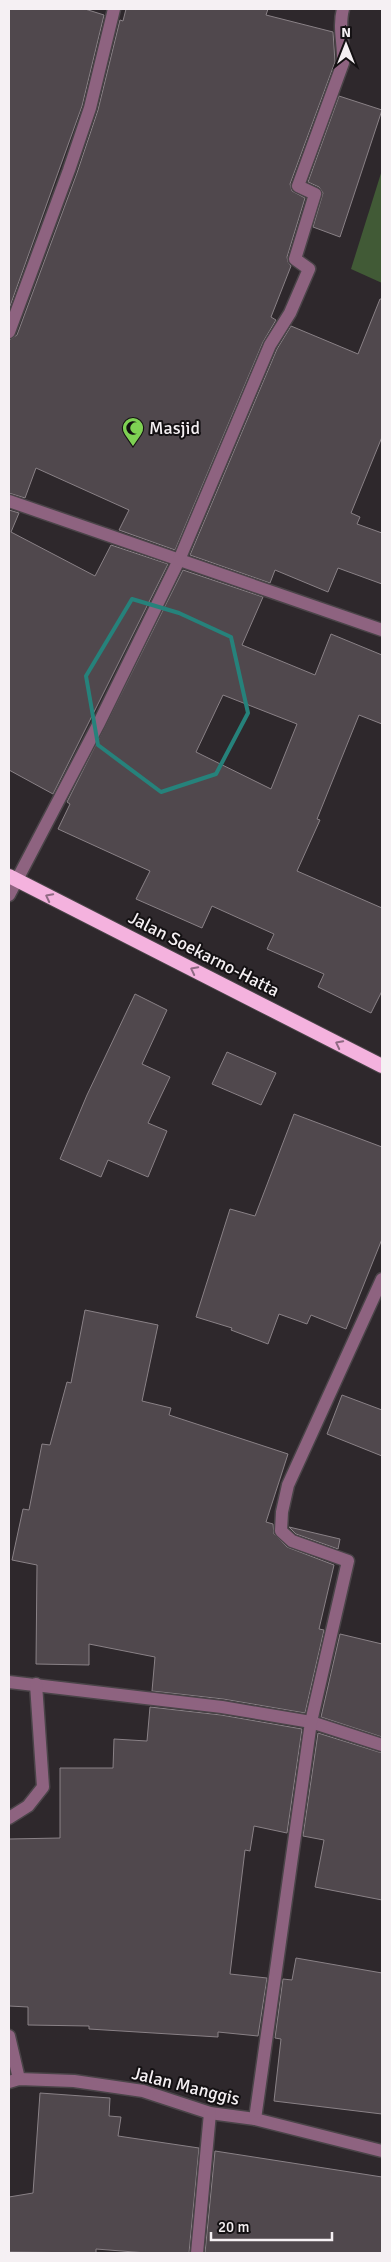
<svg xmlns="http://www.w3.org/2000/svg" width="391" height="2262" font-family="Signika,sans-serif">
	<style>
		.green { fill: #415a36 }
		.building { fill: #50484d; stroke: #898186; fill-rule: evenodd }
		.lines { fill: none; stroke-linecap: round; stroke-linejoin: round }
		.minor-casing { stroke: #4a4448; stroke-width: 15 }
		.trunk-casing { stroke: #4a4448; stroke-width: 16 }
		.minor { stroke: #8e6380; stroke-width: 12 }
		.trunk { stroke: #f4b2de; stroke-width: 14 }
		.oneway { stroke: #8f6a83 }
		.marked { fill: none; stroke: #26827b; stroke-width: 4; stroke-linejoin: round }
		.labels { text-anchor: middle; stroke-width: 4; stroke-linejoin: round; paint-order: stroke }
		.poi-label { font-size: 18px; fill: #f5f0f3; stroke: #141113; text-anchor: start }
		.street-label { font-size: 18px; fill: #f5f0f3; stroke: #141113 }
	</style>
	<rect width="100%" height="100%" fill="#2e282c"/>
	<polygon class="green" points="382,170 382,283 351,269"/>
	<g class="building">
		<polygon points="9,9 85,9 104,15 82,106 9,309"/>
		<polygon points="126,9 268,9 266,15 333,32 335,62 290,184 292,191 305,198 287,257 288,262 291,266 271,317 276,320 263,342 175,550 119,530 129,510 36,468 25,498 9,493 9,340 17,335 77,173 98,110 120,20 123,21"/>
		<polygon points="339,96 382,110 340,237 313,227 323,193 319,187 308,182"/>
		<polygon points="380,299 382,299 382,437 351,513 360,517 357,524 382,533 382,584 338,568 328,592 275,570 270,583 190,555 277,349 291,326 358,354"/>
		<polygon points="9,510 19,513 11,532 95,576 111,545 168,564 53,794 9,770"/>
		<path d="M183,570L263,597L242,645L315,675L331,634L382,655V724L359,715L317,819L320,820L297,871L382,908V991L371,1013L318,987L324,974L267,949L274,934L212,906L202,928L136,899L150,871L58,829L70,804L67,802ZM223,695L297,724L271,789L196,752Z"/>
		<polygon points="135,994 167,1010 142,1064 170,1077 148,1123 167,1131 148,1177 108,1160 101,1177 60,1159 87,1095"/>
		<polygon points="227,1052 276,1073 261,1105 212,1084"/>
		<polygon points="294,1114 382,1147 382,1239 346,1329 311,1315 307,1324 279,1314 268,1344 231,1330 232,1328 196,1317 230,1209 255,1216"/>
		<polygon points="85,1310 158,1325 142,1401 171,1408 169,1415 288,1454 266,1522 273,1524 274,1534 287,1547 334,1565 319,1629 324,1630 305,1713 223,1699 152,1691 155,1657 89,1644 89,1665 36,1664 37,1565 12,1560 23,1509 29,1510 42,1444 50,1445 67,1382 71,1383"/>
		<polygon points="342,1395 382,1410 382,1456 327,1434"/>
		<polygon points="289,1527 340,1539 338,1549 296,1534"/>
		<polygon points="340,1634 382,1644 382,1737 321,1717"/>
		<polygon points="150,1707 221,1715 302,1729 287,1833 254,1826 250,1851 245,1850 230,1974 267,1978 258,2036 218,2032 218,2037 89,2029 89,2026 28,2025 28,2007 9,2006 9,1839 60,1838 60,1768 113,1768 114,1739 147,1741"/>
		<polygon points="318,1733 382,1753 382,1900 315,1887 324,1840 303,1836"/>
		<polygon points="296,1958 382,1973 382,2114 274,2101 281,2039 275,2038 283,1979 292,1980"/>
		<polygon points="40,2093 110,2098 109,2116 121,2117 118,2136 199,2148 189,2253 147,2253 96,2249 96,2253 9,2252 9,2197 33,2193"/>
		<polygon points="215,2151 382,2177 382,2253 205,2253"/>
	</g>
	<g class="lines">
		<g class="minor-casing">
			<g id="minor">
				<polyline points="9,332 69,170 90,108 114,9"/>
				<polyline points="9,501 382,630"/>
				<path d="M9,895L98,725L179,560L270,345L290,313L309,269L295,259L315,194L298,186L343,63C344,44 338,28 343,9"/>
				<polyline points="9,1682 222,1707 311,1722 382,1745"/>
				<polyline points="9,1818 28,1806 43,1787 36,1684"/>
				<polyline points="9,2036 19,2079"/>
				<polyline points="9,2082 19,2079 74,2081 143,2091 210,2113 255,2119 382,2151"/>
				<polyline points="255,2119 311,1722 348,1561 292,1541 281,1531 282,1512 288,1485 382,1279"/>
				<polyline points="197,2253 210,2113"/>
			</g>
		</g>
		<g class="trunk-casing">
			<polyline id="trunk" points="9,876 382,1066"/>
		</g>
		<use href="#minor" class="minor"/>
		<use href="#trunk" class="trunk"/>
	</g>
	<defs><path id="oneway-chevron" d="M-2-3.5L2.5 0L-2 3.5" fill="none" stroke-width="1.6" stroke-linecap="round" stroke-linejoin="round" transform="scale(1.25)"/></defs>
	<g class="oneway">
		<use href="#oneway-chevron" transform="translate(49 897) rotate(-153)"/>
		<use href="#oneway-chevron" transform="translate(194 970) rotate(-153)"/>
		<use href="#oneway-chevron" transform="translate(339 1044) rotate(-153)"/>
	</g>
	<path class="marked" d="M132,599L179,613L231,637L248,713L216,774L161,792L98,745L86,676Z"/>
	<defs>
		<g id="mosque-pin" transform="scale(1.125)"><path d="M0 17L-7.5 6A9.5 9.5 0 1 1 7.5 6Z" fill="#7ed153" stroke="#141113"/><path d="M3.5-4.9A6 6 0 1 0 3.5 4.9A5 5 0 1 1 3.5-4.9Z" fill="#111"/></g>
	</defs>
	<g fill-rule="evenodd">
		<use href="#mosque-pin" x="133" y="428"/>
	</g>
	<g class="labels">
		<g class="poi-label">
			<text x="149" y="434">Masjid</text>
		</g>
		<g class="street-label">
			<text transform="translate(204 954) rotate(27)" y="6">Jalan Soekarno-Hatta</text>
			<text transform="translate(186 2086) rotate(14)" y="6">Jalan Manggis</text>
		</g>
	</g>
	<rect width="391" height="2262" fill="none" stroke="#f5f0f3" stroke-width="20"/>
	<g transform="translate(346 45)" stroke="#141113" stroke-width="4" paint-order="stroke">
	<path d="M0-4L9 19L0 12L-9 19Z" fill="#f5f0f3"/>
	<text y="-8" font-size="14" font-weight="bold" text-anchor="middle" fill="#f5f0f3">N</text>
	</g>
	<path d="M211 2232v8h121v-8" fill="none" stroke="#f5f0f3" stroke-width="2.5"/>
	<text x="218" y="2232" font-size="15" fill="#f5f0f3" stroke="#141113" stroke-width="4" paint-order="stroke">20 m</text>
</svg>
